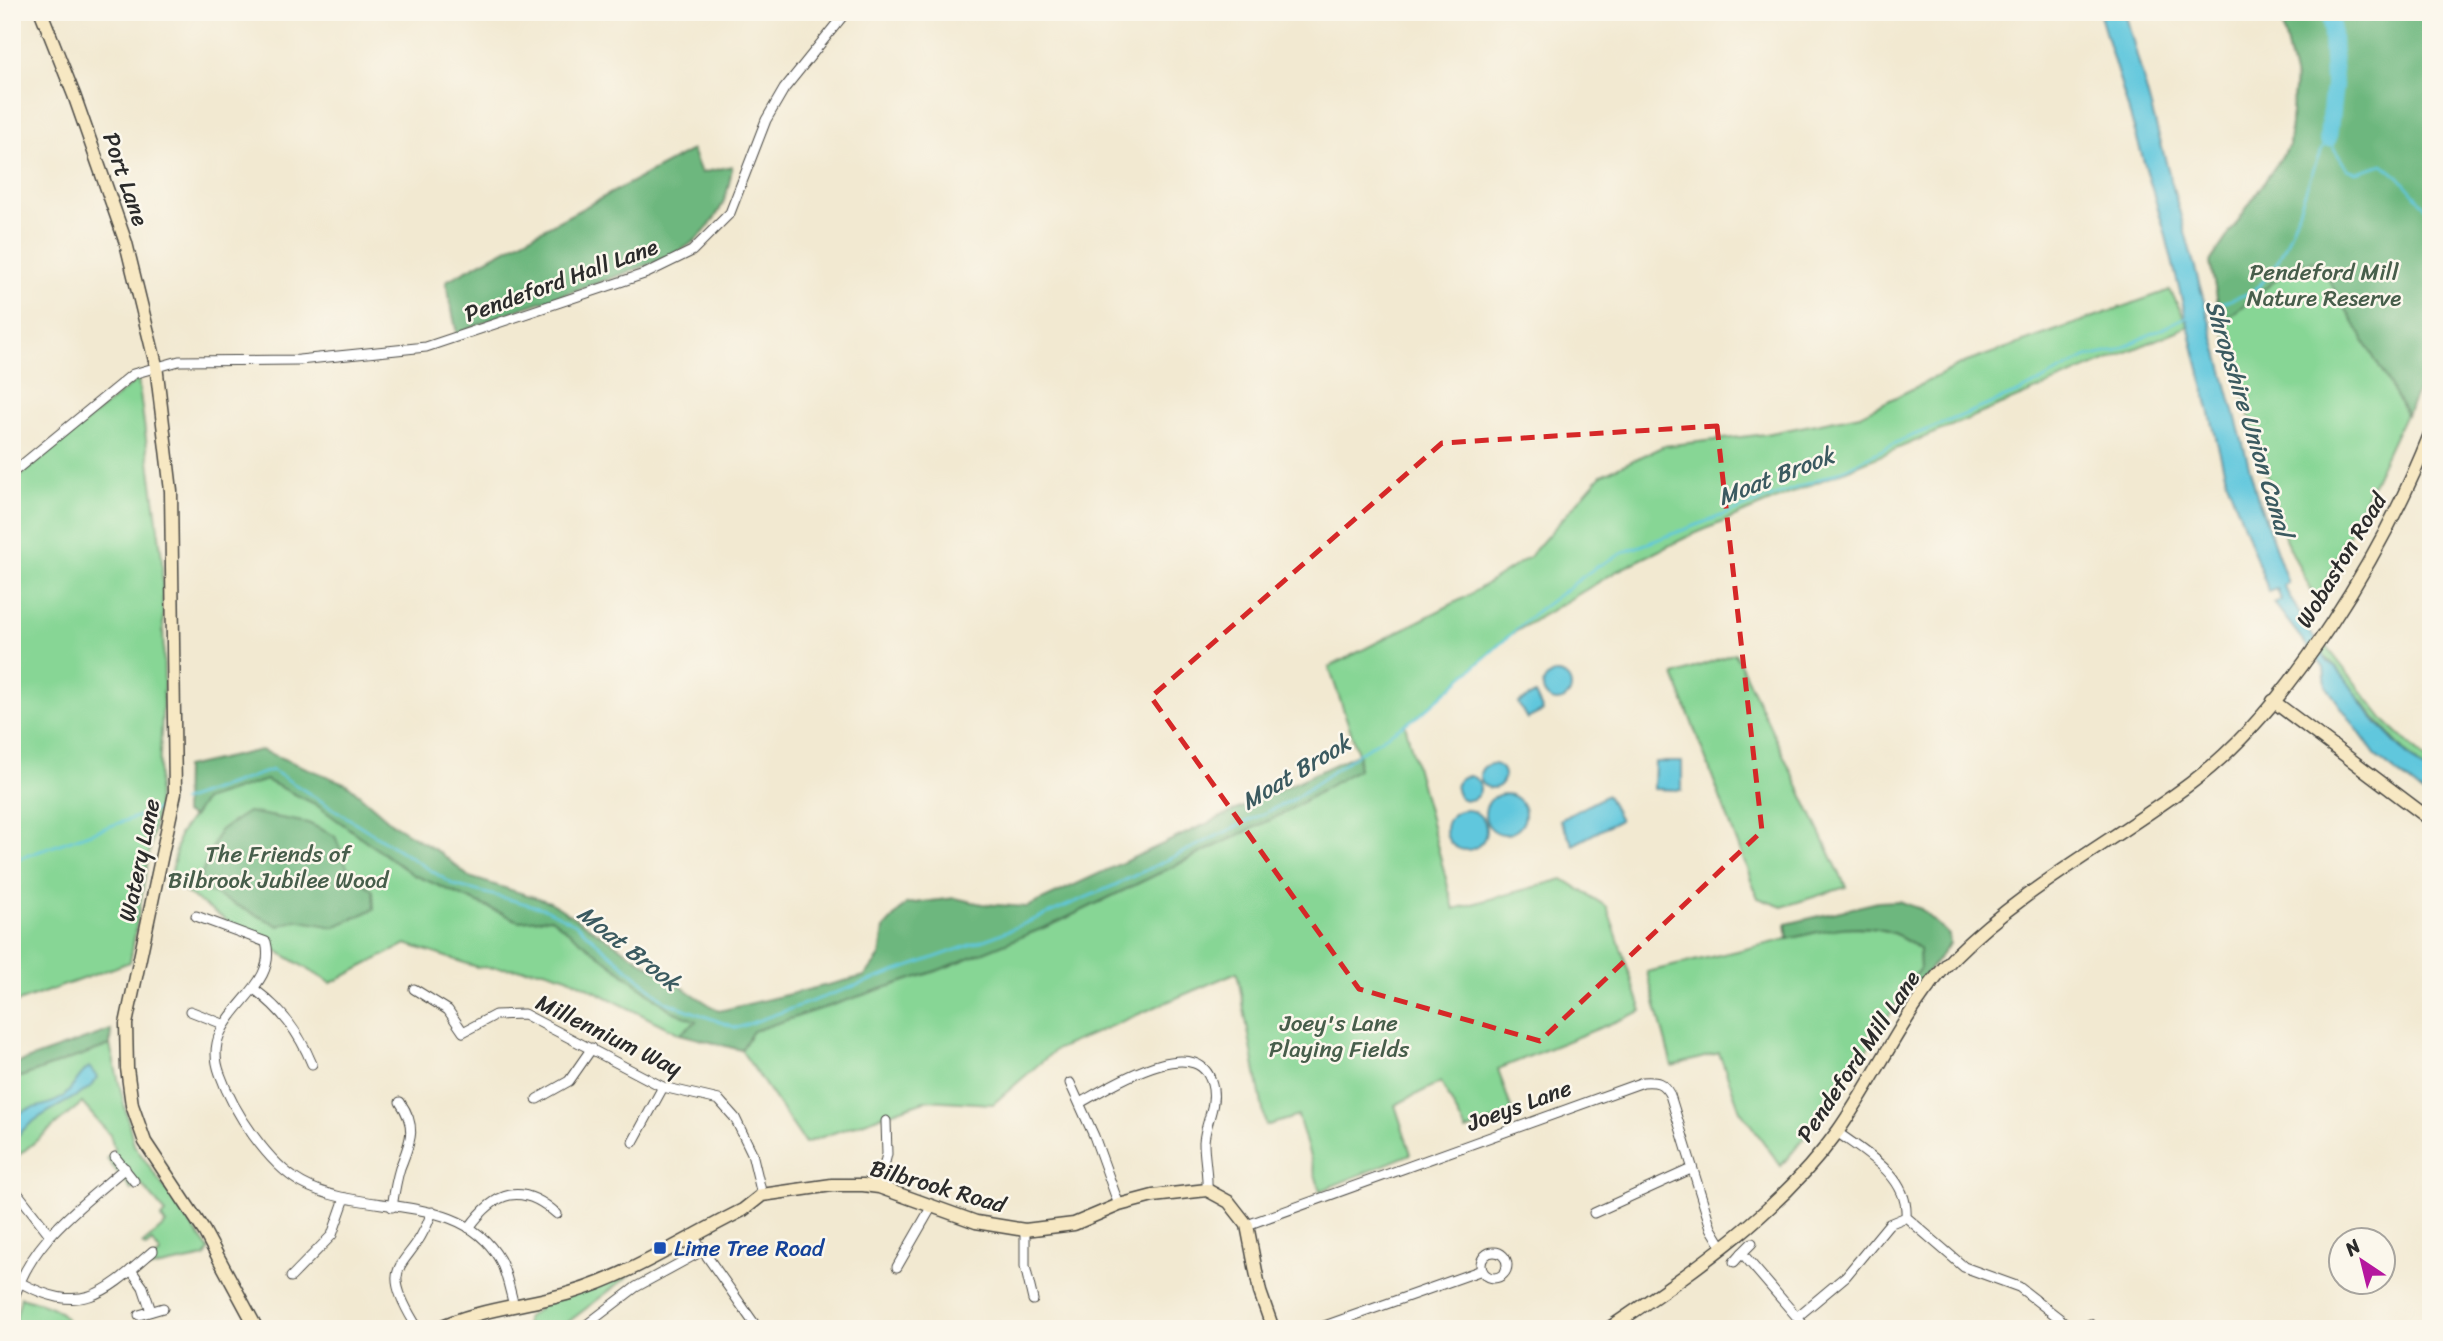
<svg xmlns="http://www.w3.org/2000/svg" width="2443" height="1341" font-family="Sriracha,sans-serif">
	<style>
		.green { fill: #87d695; stroke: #598060; stroke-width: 2 }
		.forest { fill: #6db77e; stroke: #4c7154; stroke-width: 2 }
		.water { fill: #60c7dd; stroke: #467984; stroke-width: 2 }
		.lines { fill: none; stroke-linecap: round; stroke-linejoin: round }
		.stream { stroke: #60c7dd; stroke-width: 2.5 }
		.river { stroke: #60c7dd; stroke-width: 18 }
		.street-casing { stroke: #494844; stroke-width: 11 }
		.secondary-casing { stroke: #494844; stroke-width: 15 }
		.street { stroke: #fff; stroke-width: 9 }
		.secondary { stroke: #f7e8c3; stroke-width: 12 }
		.marked { fill: none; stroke: #d62828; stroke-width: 5; stroke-dasharray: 14 9; stroke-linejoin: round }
		.transit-dot { fill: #1a4fb4; stroke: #fbf7ec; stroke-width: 2.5 }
		.labels { text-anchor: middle; stroke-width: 5; stroke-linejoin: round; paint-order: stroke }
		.street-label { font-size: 23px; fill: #2b2b2b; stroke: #fbf7ec }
		.park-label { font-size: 23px; fill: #475e4b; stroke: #fbf7ec }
		.transit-label { font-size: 23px; fill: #164399; stroke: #fbf7ec; text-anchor: start }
		.water-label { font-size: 24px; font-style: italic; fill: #3b5a60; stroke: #fbf7ec }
	</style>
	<rect width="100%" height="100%" fill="#fbf7ec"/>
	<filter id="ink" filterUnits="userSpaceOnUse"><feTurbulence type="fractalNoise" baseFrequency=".0143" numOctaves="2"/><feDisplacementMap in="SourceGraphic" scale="14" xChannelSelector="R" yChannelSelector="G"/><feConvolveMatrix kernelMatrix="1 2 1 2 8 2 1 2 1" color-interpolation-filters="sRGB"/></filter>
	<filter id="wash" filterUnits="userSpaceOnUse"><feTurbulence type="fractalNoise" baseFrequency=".00686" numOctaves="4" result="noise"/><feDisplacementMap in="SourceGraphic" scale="28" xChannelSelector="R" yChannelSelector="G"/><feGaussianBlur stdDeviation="1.57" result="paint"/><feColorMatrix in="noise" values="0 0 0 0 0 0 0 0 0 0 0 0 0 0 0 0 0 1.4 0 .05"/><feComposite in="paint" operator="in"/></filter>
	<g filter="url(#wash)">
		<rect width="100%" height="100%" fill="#f2e9d1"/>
		<g class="green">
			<polygon points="2279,12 2431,12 2431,359 2317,602 2286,541 2222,322 2210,262 2289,146 2295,79"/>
			<polygon points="2170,290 2189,326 1687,537 1619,570 1510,635 1421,714 1405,724 1454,909 1563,879 1607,907 1642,1011 1498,1069 1513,1114 1466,1131 1441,1082 1395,1105 1411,1154 1320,1191 1298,1116 1266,1126 1237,972 1055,1050 993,1104 927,1100 805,1143 741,1050 753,1031 939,970 1058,922 1282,814 1357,769 1358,753 1329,667 1464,598 1529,557 1601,475 1664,446 1766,434 1860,415 1964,363"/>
			<polygon points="138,379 162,558 164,679 157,809 130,962 12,1004 12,483"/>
			<path d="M2324,643L2386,722L2431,764V776C2394,744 2367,708 2338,670C2332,662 2325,658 2320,650Z"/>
			<polygon points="1735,653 1846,887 1782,907 1758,898 1674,675"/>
			<polygon points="266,780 315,804 412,874 519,921 551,918 672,1011 697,1021 680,1034 567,977 544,970 477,967 406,944 331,983 232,924 170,882 179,835 204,800"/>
			<path d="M1838,927C1872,927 1892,927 1919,949L1920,968L1825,1113L1781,1166L1740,1110L1719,1053L1672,1066L1647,972Z"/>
			<polygon points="110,1045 134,1145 209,1250 205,1257 141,1270 161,1253 152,1242 146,1247 143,1244 166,1224 161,1218 166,1213 140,1183 131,1190 107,1159 115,1152 110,1135 82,1103 13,1160 19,1168 12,1173 12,1080"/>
			<polygon points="630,1275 559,1329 527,1329 526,1318 539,1309 538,1305"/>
			<path d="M21,1297C42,1304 64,1306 71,1329H13Z"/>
		</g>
		<g class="forest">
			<polygon points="2279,12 2431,12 2431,359 2407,415 2318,261 2297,264 2222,322 2210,262 2289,146 2295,79"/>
			<path d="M692,150L701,173L732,166C729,193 722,212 703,233C683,254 653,263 628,272C571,294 512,308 457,334L446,281Z"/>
			<polygon points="261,750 347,784 394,825 442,854 469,877 550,902 719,1011 865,976 880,956 884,928 906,904 955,898 982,904 1027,907 1359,753 1358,769 1282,814 1058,922 939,970 753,1031 741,1050 680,1034 696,1021 672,1011 551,918 519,921 412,874 315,804 266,780 204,800 193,817 184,813 185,767"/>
			<polygon points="248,812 308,823 335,836 347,867 373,891 374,909 334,927 296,920 279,926 197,886 219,831"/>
			<path d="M1898,901L1921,909L1949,935L1950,944L1909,995L1903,992L1920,968L1919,949C1880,915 1834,928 1788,939L1786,924L1878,902Z"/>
			<polygon points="111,1030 110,1045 12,1080 12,1065"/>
		</g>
		<g class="water">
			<path d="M2099,12H2125L2258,499L2288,583L2283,585L2327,661C2346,673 2357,699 2372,717C2390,739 2410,758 2431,776V800L2377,757L2326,686L2324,668L2274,603L2281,600L2277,589L2269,592L2226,478L2165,232Z"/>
			<circle cx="1557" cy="687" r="14"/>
			<polygon points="1535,694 1543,711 1527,719 1518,703"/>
			<polygon points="1655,762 1682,762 1682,790 1654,789"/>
			<circle cx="1492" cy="776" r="12"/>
			<circle cx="1468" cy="788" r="12"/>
			<circle cx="1505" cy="814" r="20"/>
			<polygon points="1607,795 1620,820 1573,845 1560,820"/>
			<circle cx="1466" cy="830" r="20"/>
			<path d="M89,1067L97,1077L93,1085C66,1106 33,1113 12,1143V1118C26,1105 47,1109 63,1097C74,1088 78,1075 89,1067Z"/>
		</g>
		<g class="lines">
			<g class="stream">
				<polyline points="2328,139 2347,169 2357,172 2383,164 2399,177 2431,214"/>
				<path d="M2203,309C2221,301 2244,299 2259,286C2294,253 2303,179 2328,138"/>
				<polyline points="182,801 272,770 454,885 546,909 577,925 666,1002 737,1028 995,936 1113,886 1294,799 1359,753 1421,714 1536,612 1596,567 1627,551 1836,473 1902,440 2022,391 2087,357 2116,351 2188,316"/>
				<polyline points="12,861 164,807"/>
			</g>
			<polyline class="river" points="2328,138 2334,85 2331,12"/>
		</g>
	</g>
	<g filter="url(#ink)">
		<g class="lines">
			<g class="street-casing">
				<g id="street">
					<polyline points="12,473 133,374 179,361 299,360 426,347 647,273 692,251 730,213 766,120 784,89 846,12"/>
					<path d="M196,916L266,942C280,995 197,1013 220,1074C233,1111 268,1164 302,1183C363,1217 461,1190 500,1260C507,1274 510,1291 514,1306"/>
					<path d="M254,989C281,1009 299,1032 312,1064"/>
					<polyline points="414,989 448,1010 463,1032 495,1015 524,1014 663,1087 719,1100 735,1118 752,1153 762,1195"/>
					<polyline points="190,1011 223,1024"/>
					<polyline points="1070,1083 1094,1136 1119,1205"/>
					<polyline points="537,1099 569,1081 592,1048"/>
					<path d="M1080,1103C1108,1087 1203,1026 1213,1089C1216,1107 1205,1124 1204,1142C1204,1158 1208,1174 1207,1190"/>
					<path d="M1837,1132C1865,1153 1909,1176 1906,1217L1964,1267L2019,1287L2073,1329"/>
					<polyline points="633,1142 663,1087"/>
					<polyline points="115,1157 134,1181"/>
					<polyline points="12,1186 50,1235"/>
					<polyline points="879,1187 887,1154 886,1121"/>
					<path d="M392,1207C394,1194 396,1181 400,1168C410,1142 418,1128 400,1102"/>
					<polyline points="1594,1213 1691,1169"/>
					<path d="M1247,1225L1643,1082C1657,1081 1663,1082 1670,1095L1711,1228L1723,1248"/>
					<path d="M469,1228C495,1191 522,1182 557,1214"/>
					<polyline points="1025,1230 1025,1266 1033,1300"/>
					<polyline points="692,1235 758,1329"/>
					<polyline points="1752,1243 1742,1253 1797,1317 1846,1276 1889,1224 1906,1217"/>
					<circle cx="1494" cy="1265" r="13"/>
					<polyline points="1734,1262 1742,1253"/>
					<polyline points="897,1267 932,1206"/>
					<polyline points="131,1270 143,1287 151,1311"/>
					<polyline points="291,1277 332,1235 345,1198"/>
					<path d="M19,1282C83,1316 104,1294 153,1251"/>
					<path d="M12,1306C27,1243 79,1208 125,1168"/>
					<polyline points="139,1315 163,1308"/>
					<polyline points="1797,1317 1806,1329"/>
					<path d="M414,1322C375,1257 412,1271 432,1212"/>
					<polyline points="581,1329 636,1287 702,1251"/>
					<polyline points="1316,1329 1482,1270"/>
					<polyline points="2086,1329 2090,1324"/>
				</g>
			</g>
			<g class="secondary-casing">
				<g id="secondary">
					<polyline points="41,12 74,95 126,243 156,365 171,491 175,793 126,1024 127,1068 132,1105 145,1142 204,1231 257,1329"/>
					<polyline points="2273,701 2431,820"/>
					<path d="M436,1329C477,1309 525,1306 570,1293C631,1275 686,1238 743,1210L762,1195L832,1185H863L879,1187L976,1222L1025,1230L1074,1224L1119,1205L1153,1196L1207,1190L1229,1202L1247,1225L1260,1292L1273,1329"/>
					<path d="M1608,1329C1693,1271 1777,1215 1838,1131C1879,1073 1905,1007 1955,956C2024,887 2114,841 2191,783C2292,707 2385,549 2431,432"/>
				</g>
			</g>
			<use href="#street" class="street"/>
			<use href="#secondary" class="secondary"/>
		</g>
	</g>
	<path class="marked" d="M1717,426L1762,831L1540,1041L1359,989L1151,697L1442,443Z"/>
	<rect class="transit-dot" x="653" y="1241" width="14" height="14" rx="3.5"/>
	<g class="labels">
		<g class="street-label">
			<text transform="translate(126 179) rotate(71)" y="8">Port Lane</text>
			<text transform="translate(561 280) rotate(-20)" y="8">Pendeford Hall Lane</text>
			<text transform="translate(2341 560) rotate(-59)" y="8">Wobaston Road</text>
			<text transform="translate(139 860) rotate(-78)" y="8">Watery Lane</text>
			<text transform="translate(609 1035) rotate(26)" y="8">Millennium Way</text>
			<text transform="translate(1858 1056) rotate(-56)" y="8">Pendeford Mill Lane</text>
			<text transform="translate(1519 1105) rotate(-20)" y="8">Joeys Lane</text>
			<text transform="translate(938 1186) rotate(16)" y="8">Bilbrook Road</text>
		</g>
		<g class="park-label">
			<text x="2324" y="280">Pendeford Mill<tspan x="2324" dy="26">Nature Reserve</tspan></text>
			<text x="278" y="862">The Friends of<tspan x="278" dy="26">Bilbrook Jubilee Wood</tspan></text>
			<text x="1339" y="1031">Joey's Lane<tspan x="1339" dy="26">Playing Fields</tspan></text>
		</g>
		<g class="transit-label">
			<text x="674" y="1256">Lime Tree Road</text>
		</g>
		<g class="water-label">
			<text transform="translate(2249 418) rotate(73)" y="8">Shropshire Union Canal</text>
			<text transform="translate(1776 476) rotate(-21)" y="8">Moat Brook</text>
			<text transform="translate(1296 772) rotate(-31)" y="8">Moat Brook</text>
			<text transform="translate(629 948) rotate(38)" y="8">Moat Brook</text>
		</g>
	</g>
	<rect width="2443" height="1341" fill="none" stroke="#fbf7ec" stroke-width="42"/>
	<g transform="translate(2362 1261) rotate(325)"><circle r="33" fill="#fbf7ec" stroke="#a8a59f" stroke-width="2"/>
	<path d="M0-5L12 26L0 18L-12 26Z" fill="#b5179e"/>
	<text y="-10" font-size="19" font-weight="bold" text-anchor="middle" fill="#2b2b2b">N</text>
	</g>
</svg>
